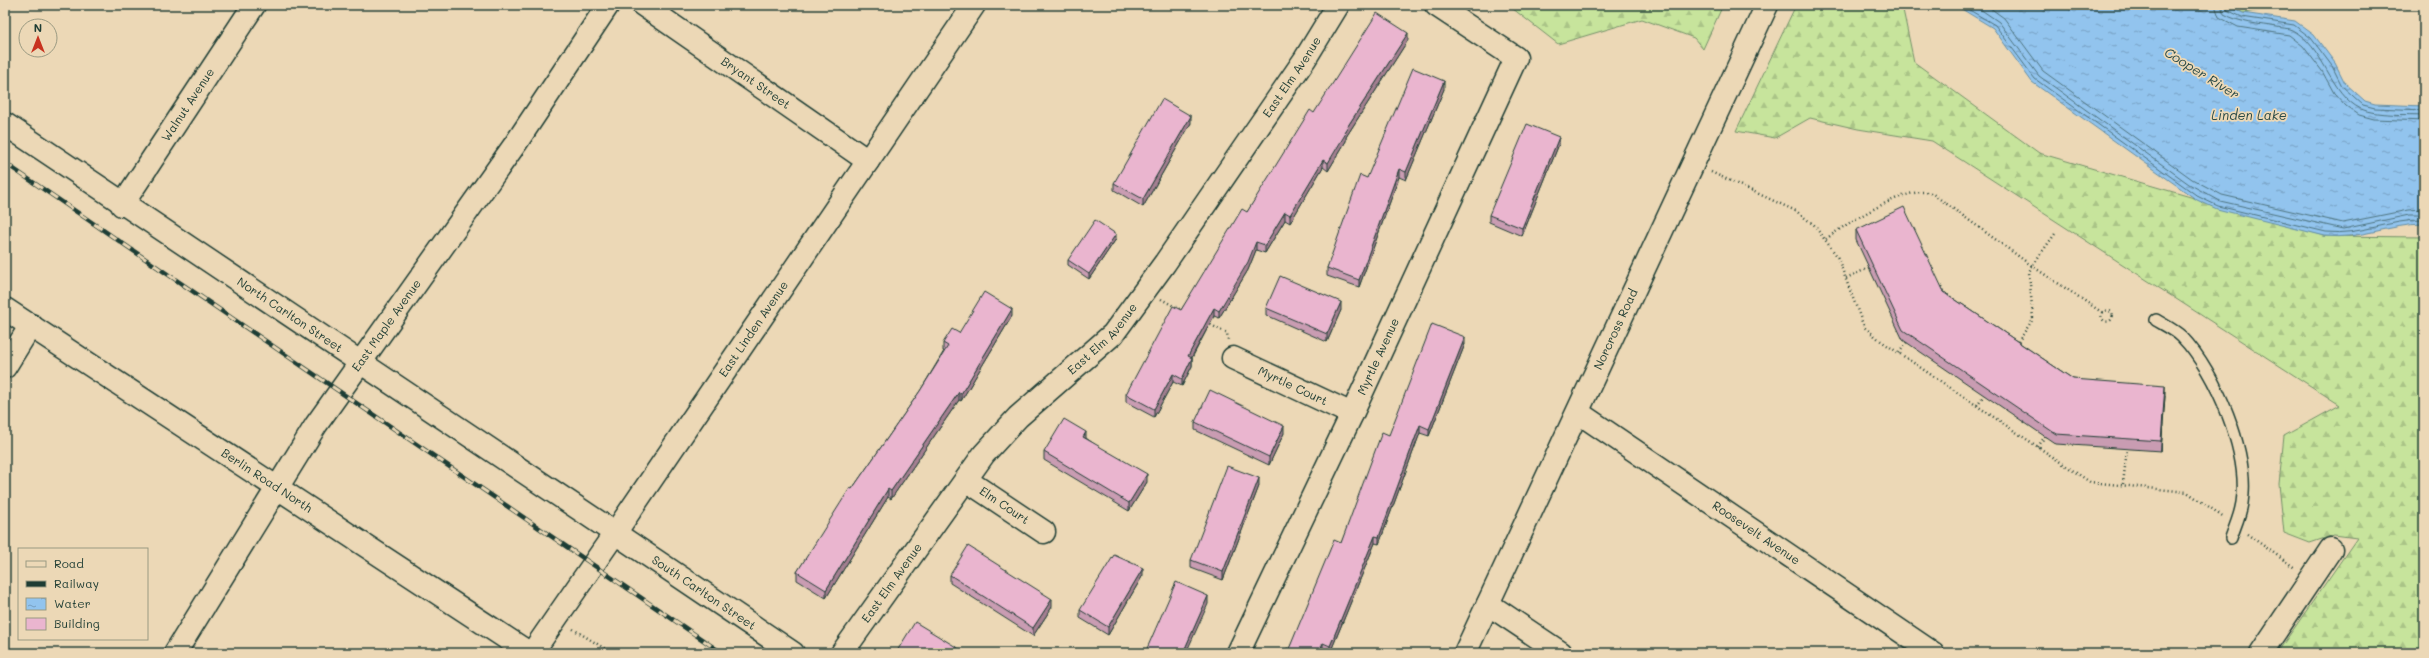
<svg xmlns="http://www.w3.org/2000/svg" width="2429" height="658" font-family="Mali,sans-serif">
	<style>
		.forest { fill: url(#forest-firs); stroke: #739068 }
		.water { fill: url(#water-ripples); stroke: #648ea4 }
		.lines { fill: none; stroke-linecap: round; stroke-linejoin: round }
		.shore { stroke: #4d737e; stroke-width: 1 }
		.lane-casing { stroke: #1f3d34; stroke-width: 14 }
		.street-casing { stroke: #1f3d34; stroke-width: 25 }
		.secondary-casing { stroke: #1f3d34; stroke-width: 25 }
		.path { stroke: #1f3d34; stroke-width: 2.5; stroke-dasharray: 1 3; stroke-linecap: butt }
		.lane { stroke: #ecd8b6; stroke-width: 11 }
		.street { stroke: #ecd8b6; stroke-width: 22 }
		.secondary { stroke: #ecd8b6; stroke-width: 22 }
		.rail-casing { stroke: #1f3d34; stroke-width: 4.5 }
		.rail { stroke: #ecd8b6; stroke-width: 3; stroke-dasharray: 9; stroke-linecap: butt }
		.wall { fill: #c99cb2; stroke: #1f3d34 }
		.shaded-wall { fill: #a47f91; stroke: #1f3d34 }
		.building { fill: #eab5cf; stroke: #1f3d34 }
		.labels { text-anchor: middle; stroke-width: 3.5; stroke-linejoin: round; paint-order: stroke }
		.street-label { font-size: 12px; fill: #1f3d34; stroke: #ecd8b6 }
		.water-label { font-size: 13px; font-style: italic; fill: #2a4a47; stroke: #ecd8b6 }
	</style>
	<defs>
		<pattern id="forest-firs" width="22" height="20" patternUnits="userSpaceOnUse"><rect width="22" height="20" fill="#c7e49c"/><path d="M5 1l3.5 6h-7zM16 11l3.5 6h-7z" fill="#aac487"/></pattern>
		<pattern id="water-ripples" width="26" height="14" patternUnits="userSpaceOnUse"><rect width="26" height="14" fill="#92c4ee"/><path d="M2 4q2-2 4 0t4 0M15 11q2-2 4 0t4 0" fill="none" stroke="#77a0c2"/></pattern>
	</defs>
	<rect width="100%" height="100%" fill="#ecd8b6"/>
	<filter id="ink" filterUnits="userSpaceOnUse"><feTurbulence type="fractalNoise" baseFrequency=".025" numOctaves="2"/><feDisplacementMap in="SourceGraphic" scale="8" xChannelSelector="R" yChannelSelector="G"/><feConvolveMatrix kernelMatrix="1 2 1 2 8 2 1 2 1" color-interpolation-filters="sRGB"/></filter>
	<g filter="url(#ink)">
		<g class="forest">
			<polygon points="1508,5 1723,5 1703,49 1694,38 1642,19 1558,44"/>
			<polygon points="1796,5 1902,5 1914,62 2039,153 2325,236 2424,237 2424,653 2277,653 2357,538 2334,535 2310,543 2284,533 2279,484 2284,436 2340,405 1932,141 1858,129 1810,118 1775,138 1736,131"/>
			<polygon points="2230,5 2294,5 2243,13"/>
		</g>
		<path class="water" d="M1955,5H2226L2243,13L2295,21L2314,35L2335,63L2345,83L2365,101L2375,104L2424,106V224C2390,224 2360,240 2325,236L2217,209L2197,200L2032,82L1993,28Z"/>
		<g class="lines">
			<g class="shore">
				<path d="M1961,5L1995,25L2035,79L2199,197L2218,206L2326,232C2360,236 2390,219 2424,220"/>
				<polyline points="1970,5 1983,11 1999,22 2039,76 2189,184 2220,201 2343,229 2409,215 2424,215"/>
				<polyline points="1986,5 2004,18 2043,71 2192,179 2222,195 2343,223 2408,210 2424,209"/>
				<polyline points="2215,5 2219,17 2238,27 2289,35 2303,46 2322,71 2334,93 2346,106 2359,115 2374,119 2424,121"/>
				<path d="M2221,5L2224,14C2240,23 2259,24 2277,27C2281,28 2288,28 2292,30C2325,46 2328,93 2361,109C2376,116 2407,114 2424,115"/>
				<polyline points="2226,5 2227,10 2242,17 2294,25 2311,38 2332,66 2342,86 2363,105 2375,108 2424,110"/>
			</g>
			<g class="lane-casing">
				<path id="lane" d="M2156,320C2164,325 2175,330 2182,337C2216,372 2250,454 2242,503C2240,516 2235,526 2231,538"/>
			</g>
			<g class="street-casing">
				<g id="street">
					<path id="s1" d="M643,5L868,161"/>
					<path id="s2" d="M5,124L615,533L974,5"/>
					<path id="s3" d="M122,205L254,5"/>
					<path id="s4" d="M1233,358L1352,414"/>
					<polyline points="5,367 31,325"/>
					<path id="s5" d="M1579,413L1933,653"/>
					<path id="s6" d="M966,480L1044,532"/>
					<polyline points="1488,604 1561,653"/>
					<path id="s7" d="M175,653L316,425L516,143L608,5"/>
					<path id="s8" d="M842,653L984,454L1018,417L1113,334L1165,263L1305,59L1338,5"/>
					<path id="s9" d="M1238,653L1352,414L1516,58L1436,5"/>
					<polyline points="2261,653 2331,549"/>
				</g>
			</g>
			<g class="secondary-casing">
				<g id="secondary">
					<path id="s10" d="M5,309L529,653"/>
					<path id="s11" d="M532,653L615,533L793,653"/>
					<path id="s12" d="M1465,653L1767,5"/>
				</g>
			</g>
			<g class="path">
				<polyline points="1711,172 1796,211 1814,225 1837,256 1864,327 1881,341 2090,482 2187,492 2224,517"/>
				<path d="M1826,239C1844,225 1911,182 1933,194L2032,266L2055,234"/>
				<polyline points="1846,278 1869,268"/>
				<polyline points="1161,299 1183,311"/>
				<circle cx="2107" cy="316" r="5.5"/>
				<polyline points="1207,323 1227,333 1228,340"/>
				<polyline points="2016,345 2033,319 2029,272 2032,266 2103,313"/>
				<polyline points="1899,353 1907,342"/>
				<polyline points="1977,405 1984,395"/>
				<polyline points="2038,447 2045,436"/>
				<polyline points="2123,484 2127,449"/>
				<polyline points="2247,534 2295,568"/>
				<polyline points="573,629 612,653"/>
			</g>
			<use href="#lane" class="lane"/>
			<use href="#street" class="street"/>
			<use href="#secondary" class="secondary"/>
			<g class="rail-casing">
				<polyline id="rail" points="5,163 722,653"/>
			</g>
			<use href="#rail" class="rail"/>
		</g>
		<g class="wall">
			<polygon points="1408,40 1346,137 1346,141 1328,171 1323,167 1290,223 1285,220 1265,253 1256,250 1248,270 1219,318 1214,316 1192,358 1192,366 1182,386 1173,382 1154,417 1126,402 1126,394 1181,310 1314,113"/>
			<polygon points="1444,89 1406,180 1399,177 1359,287 1327,276 1327,268 1367,178"/>
			<polygon points="1191,123 1143,207 1114,190 1114,183"/>
			<polygon points="1559,144 1522,236 1489,222 1489,215"/>
			<polygon points="1856,230 1944,292 2073,379 2165,396 2161,451 2056,444 1903,340 1856,240"/>
			<polygon points="1116,239 1089,279 1068,265 1068,260"/>
			<polygon points="1266,308 1341,310 1327,342 1266,315"/>
			<polygon points="1012,316 961,401 959,400 891,499 888,497 826,598 797,580 797,572 852,489 920,391 944,351 943,351 943,343 959,333"/>
			<polygon points="1465,344 1429,436 1420,433 1379,544 1375,543 1330,653 1323,651 1289,649 1341,543 1389,435"/>
			<polygon points="1195,422 1284,433 1269,465 1195,430"/>
			<polygon points="1086,438 1147,482 1129,511 1044,460 1044,452"/>
			<polygon points="1259,486 1223,580 1191,568 1191,560"/>
			<polygon points="950,575 1052,607 1033,636 950,583"/>
			<polygon points="1143,575 1108,635 1080,618 1080,610"/>
		</g>
		<g class="shaded-wall">
			<polygon points="1408,33 1408,40 1346,137 1346,141 1328,171 1328,163 1344,132"/>
			<polygon points="1444,81 1444,89 1406,180 1406,172"/>
			<polygon points="1191,116 1191,123 1143,207 1143,199"/>
			<polygon points="1559,137 1559,144 1522,236 1522,228"/>
			<polygon points="1323,160 1323,167 1290,223 1290,215"/>
			<polygon points="1399,169 1399,177 1359,287 1359,280"/>
			<polygon points="1285,212 1285,220 1265,253 1265,245"/>
			<polygon points="1116,234 1116,239 1089,279 1089,274"/>
			<polygon points="1256,242 1256,250 1248,270 1219,318 1219,311"/>
			<polygon points="1341,302 1341,310 1327,342 1327,334"/>
			<polygon points="1214,308 1214,316 1188,364 1188,356"/>
			<polygon points="1012,309 1012,316 961,401 961,394"/>
			<polygon points="1465,337 1465,344 1429,436 1429,429"/>
			<polygon points="1192,358 1192,366 1182,386 1182,379"/>
			<polygon points="1173,374 1173,382 1154,417 1154,409"/>
			<polygon points="2165,386 2165,396 2161,451 2161,441"/>
			<polygon points="959,392 959,400 891,499 891,491"/>
			<polygon points="1420,425 1420,433 1379,544 1379,537"/>
			<polygon points="1284,426 1284,433 1269,465 1269,457"/>
			<polygon points="1086,432 1086,439 1083,437"/>
			<polygon points="1147,474 1147,482 1129,511 1129,503"/>
			<polygon points="1259,478 1259,486 1223,580 1223,572"/>
			<polygon points="888,489 888,497 826,598 826,590"/>
			<polygon points="1375,536 1375,543 1330,653 1330,646"/>
			<polygon points="1143,568 1143,575 1108,635 1108,627"/>
			<polygon points="1208,596 1208,604 1186,653 1183,653"/>
			<polygon points="1052,599 1052,607 1033,636 1033,628"/>
			<polygon points="1323,643 1323,651 1322,653 1318,653"/>
		</g>
		<g class="building">
			<polygon points="1377,13 1408,33 1344,132 1346,133 1328,163 1323,160 1290,215 1285,212 1265,245 1256,242 1248,262 1219,311 1214,308 1188,356 1192,358 1182,379 1173,374 1154,409 1126,394 1173,306 1181,310 1242,209 1247,212 1310,110 1314,113"/>
			<polygon points="1413,68 1444,81 1406,172 1399,169 1359,280 1327,268 1360,175 1367,178"/>
			<polygon points="1162,99 1191,116 1143,199 1114,183"/>
			<polygon points="1527,124 1559,137 1522,228 1489,215"/>
			<polygon points="1904,207 1944,292 2073,379 2165,386 2161,441 2056,434 1903,330 1856,230"/>
			<polygon points="1095,220 1116,234 1089,274 1068,260"/>
			<polygon points="1280,276 1341,302 1327,334 1266,308"/>
			<polygon points="984,292 1012,309 961,394 959,392 891,491 888,489 826,590 797,572 850,488 852,489 920,391 948,346 943,343 952,329 959,333"/>
			<polygon points="1432,324 1465,337 1429,429 1420,425 1379,537 1375,536 1330,646 1323,643 1318,653 1284,653 1287,648 1289,649 1334,540 1341,543 1382,432 1389,435"/>
			<polygon points="1210,390 1284,426 1269,457 1195,422"/>
			<polygon points="1064,419 1086,432 1083,437 1147,474 1129,503 1044,452"/>
			<polygon points="1227,466 1259,478 1223,572 1191,560"/>
			<polygon points="968,546 1052,599 1033,628 950,575"/>
			<polygon points="1114,555 1143,568 1108,627 1080,610"/>
			<polygon points="1176,582 1208,596 1183,653 1145,653"/>
			<polygon points="915,622 966,653 900,653 897,651"/>
		</g>
	</g>
	<g class="labels">
		<g class="street-label">
			<text dy="4" stroke="none"><textPath href="#s8" startOffset="734">East Elm Avenue</textPath></text>
			<text dy="4" stroke="none"><textPath href="#s1" startOffset="137">Bryant Street</textPath></text>
			<text dy="4" stroke="none"><textPath href="#s3" startOffset="120">Walnut Avenue</textPath></text>
			<text dy="4" stroke="none"><textPath href="#s2" startOffset="343">North Carlton Street</textPath></text>
			<text dy="4" stroke="none"><textPath href="#s7" startOffset="390">East Maple Avenue</textPath></text>
			<text dy="4" stroke="none"><textPath href="#s2" startOffset="981">East Linden Avenue</textPath></text>
			<text dy="4" stroke="none"><textPath href="#s12" startOffset="357">Norcross Road</textPath></text>
			<text dy="4" stroke="none"><textPath href="#s8" startOffset="410">East Elm Avenue</textPath></text>
			<text dy="4" stroke="none"><textPath href="#s9" startOffset="328">Myrtle Avenue</textPath></text>
			<text dy="4" stroke="none"><textPath href="#s4" startOffset="66">Myrtle Court</textPath></text>
			<text dy="4" stroke="none"><textPath href="#s10" startOffset="313">Berlin Road North</textPath></text>
			<text dy="4" stroke="none"><textPath href="#s6" startOffset="46">Elm Court</textPath></text>
			<text dy="4" stroke="none"><textPath href="#s5" startOffset="214">Roosevelt Avenue</textPath></text>
			<text dy="4" stroke="none"><textPath href="#s8" startOffset="86">East Elm Avenue</textPath></text>
			<text dy="4" stroke="none"><textPath href="#s11" startOffset="253">South Carlton Street</textPath></text>
		</g>
		<g class="water-label">
			<text transform="translate(2202 73) rotate(32)" y="5">Cooper River</text>
			<text x="2249" y="120">Linden Lake</text>
		</g>
	</g>
	<rect width="2429" height="658" fill="none" stroke="#ecd8b6" stroke-width="20"/>
	<rect x="10" y="10" width="2409" height="638" fill="none" stroke="#1f3d34" stroke-width="1.5" filter="url(#ink)"/>
	<rect x="18" y="548" width="130" height="92" fill="#ecd8b6" stroke="#9a9a82"/>
	<rect x="26" y="561" width="20" height="6" fill="#ecd8b6" stroke="#9a9a82"/>
	<text x="54" y="568" font-size="12" fill="#1f3d34">Road</text>
	<rect x="26" y="581" width="20" height="6" fill="#1f3d34" stroke="#9a9a82"/>
	<text x="54" y="588" font-size="12" fill="#1f3d34">Railway</text>
	<rect x="26" y="598" width="20" height="12" fill="url(#water-ripples)" stroke="#9a9a82"/>
	<text x="54" y="608" font-size="12" fill="#1f3d34">Water</text>
	<rect x="26" y="618" width="20" height="12" fill="#eab5cf" stroke="#9a9a82"/>
	<text x="54" y="628" font-size="12" fill="#1f3d34">Building</text>
	<g transform="translate(38 38)"><circle r="19" fill="#ecd8b6" stroke="#9a9a82"/>
	<path d="M0-3L7 15L0 10L-7 15Z" fill="#c8321e"/>
	<text y="-6" font-size="11" font-weight="bold" text-anchor="middle" fill="#1f3d34">N</text>
	</g>
</svg>
